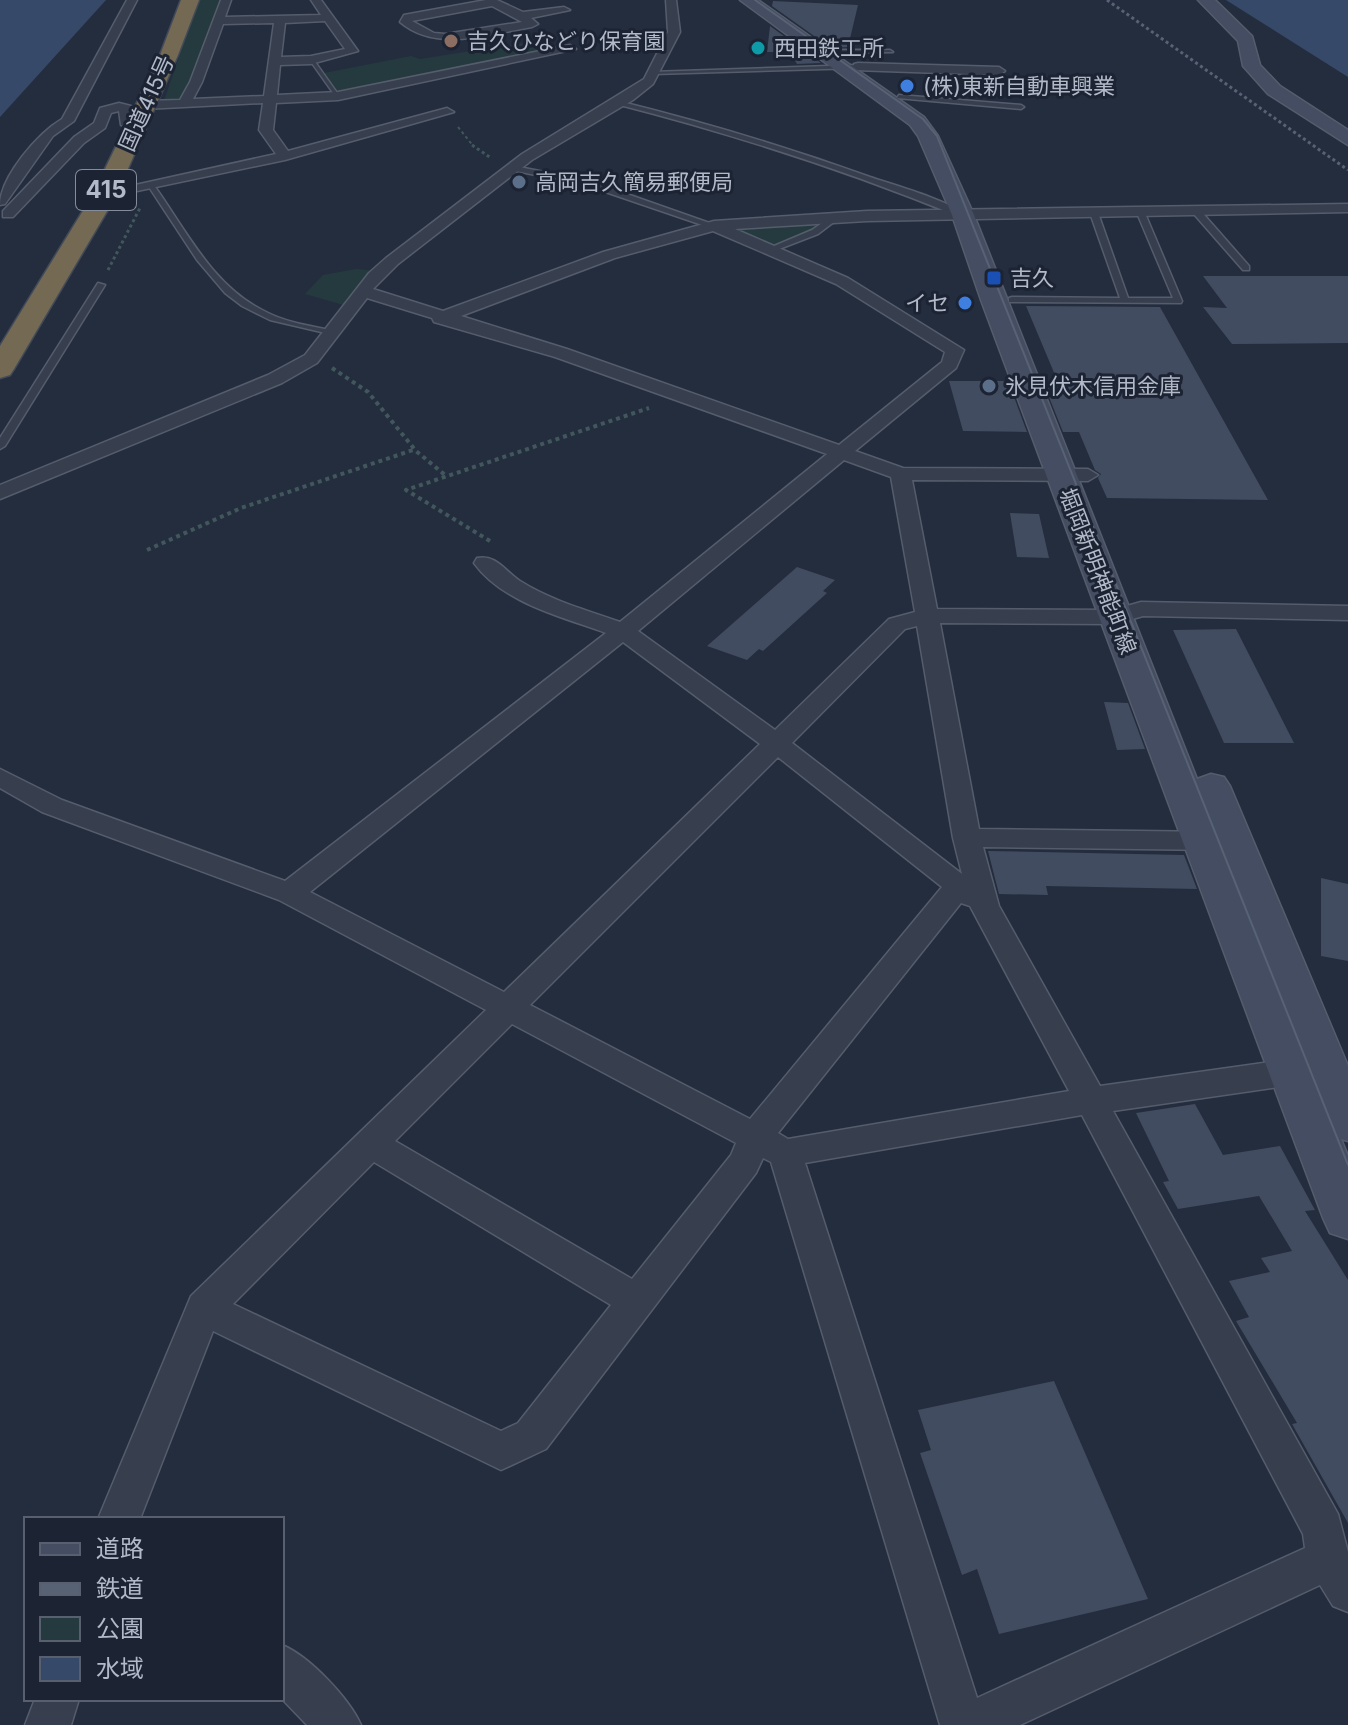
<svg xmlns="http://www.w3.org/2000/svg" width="1348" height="1725" font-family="Inter,'Noto Sans JP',sans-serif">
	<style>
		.green { fill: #253a3f }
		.water { fill: #374968 }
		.building { fill: #414c60 }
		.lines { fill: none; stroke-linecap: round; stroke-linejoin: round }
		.lane-casing { stroke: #555d6c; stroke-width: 3 }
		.street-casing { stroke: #555d6c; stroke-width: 3 }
		.secondary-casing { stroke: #555d6c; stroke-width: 3 }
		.highway-casing { stroke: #424a59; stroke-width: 3 }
		.path-far2 { stroke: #42575c; stroke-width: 2; stroke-dasharray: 3 3; stroke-linecap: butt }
		.path-far1 { stroke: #42575c; stroke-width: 3; stroke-dasharray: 3 3; stroke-linecap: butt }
		.path { stroke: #42575c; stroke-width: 4; stroke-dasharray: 4 4; stroke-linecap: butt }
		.lane { fill: #373f4e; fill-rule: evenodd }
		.street { fill: #373f4e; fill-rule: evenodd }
		.secondary { fill: #444d61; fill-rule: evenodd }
		.highway { fill: #746953; fill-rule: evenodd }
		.tram { stroke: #586275; stroke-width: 2 }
		.rail { stroke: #586275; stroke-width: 3; stroke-dasharray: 3 3; stroke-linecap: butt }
		.education-dot { fill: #8d6e63; stroke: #1c2433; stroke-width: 3 }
		.culture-dot { fill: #0f9aa8; stroke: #1c2433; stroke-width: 3 }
		.shop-dot { fill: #3f7fe0; stroke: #1c2433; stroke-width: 3 }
		.service-dot { fill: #5c6f8a; stroke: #1c2433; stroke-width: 3 }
		.transit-dot { fill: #1a4fb4; stroke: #1c2433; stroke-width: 3 }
		.labels { text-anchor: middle; stroke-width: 6; stroke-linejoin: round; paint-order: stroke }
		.far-poi-label { font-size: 22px; fill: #b2bac9; stroke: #1c2433; text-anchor: start }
		.far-street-label { font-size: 22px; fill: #b2bac9; stroke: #1c2433 }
		.shield { fill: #1c2433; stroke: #858d9c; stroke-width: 2 }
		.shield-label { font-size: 24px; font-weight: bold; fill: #b2bac9 }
	</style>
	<rect width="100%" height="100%" fill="#232d3e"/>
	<g class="green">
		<polygon points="198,0 224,0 184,103 163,104"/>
		<polygon points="522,43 550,55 390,88 336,95 324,73 411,56 420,59"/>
		<polygon points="835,218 815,232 771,249 714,226"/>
		<polygon points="356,269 377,271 347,306 305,294 323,275"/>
	</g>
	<g class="water">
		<polygon points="0,0 106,0 0,117"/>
		<polygon points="1226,0 1348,0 1348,77"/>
	</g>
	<g class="building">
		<polygon points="773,1 858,5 848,47 831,48 772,6"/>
		<polygon points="770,26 821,63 797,64 790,52 767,52"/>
		<polygon points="1203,276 1348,276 1348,343 1232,344 1203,307 1227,308"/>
		<polygon points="1026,306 1160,307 1268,500 1107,498 1098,478 1101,474 1095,470 1079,432 1063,432 1043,382 1058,382"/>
		<polygon points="949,381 1008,381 1027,432 963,431"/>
		<polygon points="1010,513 1039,514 1049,558 1017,557"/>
		<polygon points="797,567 835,580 823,591 827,593 763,651 759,649 747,660 707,646"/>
		<polygon points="1236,629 1294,743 1224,743 1173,630"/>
		<polygon points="1104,702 1128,703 1145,749 1117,750"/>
		<polygon points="988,851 1184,855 1197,889 1046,886 1048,895 999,894"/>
		<polygon points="1321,878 1348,884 1348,961 1321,956"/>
		<polygon points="1195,1104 1223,1155 1280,1146 1315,1210 1305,1211 1348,1280 1348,1523 1292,1424 1297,1423 1236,1321 1249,1317 1229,1281 1270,1272 1261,1258 1292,1251 1259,1196 1178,1209 1163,1182 1169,1181 1136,1113"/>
		<polygon points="1054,1381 1148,1599 999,1634 977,1569 962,1575 920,1453 931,1450 918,1410"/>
	</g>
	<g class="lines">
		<g class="lane-casing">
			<g id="lane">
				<polygon points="833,50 890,50 893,52 835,53"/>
				<polygon points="309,59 313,59 340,97 336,97"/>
				<polygon points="858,65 860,68 654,74 651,72"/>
				<polygon points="899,95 1021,105 1024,107 1021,109 897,98"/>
				<path d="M618,101C703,122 787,147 870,177C900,187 941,198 967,215L960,217C848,171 733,134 616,104Z"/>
				<polygon points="514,166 590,181 718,226 711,228 585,185 511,170"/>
				<path d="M147,184H153C187,231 213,288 268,313C288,323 312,326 334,331V335L270,320L242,306L225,293L197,260Z"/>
				<polygon points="1193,209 1199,209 1249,266 1249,270 1243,270 1193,213"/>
				<polygon points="1094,211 1098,213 1128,298 1173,298 1137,213 1144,211 1182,301 1181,303 1009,302 1009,298 1012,297 1120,298 1090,213"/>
				<polygon points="832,216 839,218 818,234 774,251 767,249 812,230"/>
				<polygon points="98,283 105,285 5,446 0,449 0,438"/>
			</g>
		</g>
		<g class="street-casing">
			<g id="street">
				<path d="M127,0H137L74,121L53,136L5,204L0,205C0,177 38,133 62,119Z"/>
				<path d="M221,0H231L225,17L321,15L311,0H321L358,51L311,64L280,65L277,95L338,92L570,45L576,49L338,100L276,103L273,130L288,151L447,108L454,112L285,160L99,199V193L276,154L259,130L263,103L145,109L139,105L145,101L180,100L190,82ZM325,21L345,49L311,56L281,57L285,23ZM274,23L264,96L193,99L202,82L223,24Z"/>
				<path d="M486,0H497L523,12L564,7L570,10L531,18L538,24L532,27C489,34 437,53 400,22L404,15ZM492,6L522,22L445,34L434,33L412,21Z"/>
				<path d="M666,0H676L680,32L653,84L633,100L532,160L398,264L373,289L443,311L603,252L714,221L867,211L1348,204V212L867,221L735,229L848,278L964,350L956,368L855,451L903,468L1088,469L1098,475L1088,481L912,480L937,609L1113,610L1141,602L1348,606V620L1143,616L1115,624L940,623L979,829L1218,832L1228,834L1232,841L1228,848L1218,850L983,847L999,906L1100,1086L1306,1057L1317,1061L1322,1070L1317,1079L1306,1083L1113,1111L1338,1514L1348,1552V1612L1333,1606L1320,1585L1020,1725H940L771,1162L763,1158L756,1173L546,1449L501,1470L213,1331L140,1519H98L191,1296L486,1010L279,900L42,812L0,788V769L62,800L285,881L606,633C562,617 503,603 474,563L477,558C496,554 505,571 520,581C550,600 586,610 620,622L827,454L555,357L434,322L432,318L367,298L317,363L282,383L0,499V485L268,375L305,355L369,273L386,258L522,154L644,79L668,32ZM713,231L836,284L945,352L942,362L839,445L567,349L461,316L615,258ZM844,460L891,477L915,612L889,619L775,730L638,631ZM917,626L953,838L962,874L792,743L905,629ZM623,642L760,744L504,992L310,892ZM778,757L942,887L750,1119L530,1005ZM961,903L970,906L1069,1091L788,1139L778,1133ZM512,1024L736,1143L731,1155L632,1279L395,1141ZM1082,1115L1303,1534L1305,1548L977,1698L805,1163ZM374,1162L611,1305L518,1423L501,1431L233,1304Z"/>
				<polygon points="858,63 999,67 1005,71 999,75 854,70 854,64"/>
				<polygon points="119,103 131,106 133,120 142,124 142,130 121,125 119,111 111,113 105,128 84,143 13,217 3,217 3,211 74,137 94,123 100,108"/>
				<path d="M282,1645C309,1656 349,1698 361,1725H307L282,1699Z"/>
				<polygon points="35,1699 79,1699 71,1725 25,1725"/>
			</g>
		</g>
		<g class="secondary-casing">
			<g id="secondary">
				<polygon points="740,0 758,0 924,117 938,136 974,215 1197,779 1211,774 1224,777 1230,786 1348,1066 1348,1141 1341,1139 1348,1156 1348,1239 1330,1233 1323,1218 981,300 952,215 918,136 910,125"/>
				<polygon points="1198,0 1215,0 1252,36 1260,65 1280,86 1348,130 1348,145 1268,94 1243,66 1238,41"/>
			</g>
		</g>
		<g class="highway-casing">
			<polygon id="highway" points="181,0 199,0 178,55 116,196 14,369 10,375 0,378 0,346 92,196 160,55"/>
		</g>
		<polyline class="path-far2" points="458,127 474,147"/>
		<g class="path-far1">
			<polyline points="472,145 491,158"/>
			<polyline points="108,270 140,208"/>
		</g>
		<g class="path">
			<polyline points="332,368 368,392 416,451 445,475"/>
			<polyline points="490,541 406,490 649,408"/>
			<polyline points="147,550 241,508 413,450"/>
		</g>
		<use href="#lane" class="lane"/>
		<use href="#street" class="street"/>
		<use href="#secondary" class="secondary"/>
		<use href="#highway" class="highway"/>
		<polyline class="tram" points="755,0 923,119 937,136 1348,1165"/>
		<polyline class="rail" points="1107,0 1348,170"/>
	</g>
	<circle class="education-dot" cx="451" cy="41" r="8"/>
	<circle class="culture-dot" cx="758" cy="48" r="8"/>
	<g class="shop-dot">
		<circle cx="907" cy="86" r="8"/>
		<circle cx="965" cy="303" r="8"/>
	</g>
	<g class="service-dot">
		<circle cx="519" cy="182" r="8"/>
		<circle cx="989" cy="386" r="8"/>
	</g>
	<rect class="transit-dot" x="986" y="270" width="16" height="16" rx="4"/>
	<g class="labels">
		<g class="far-poi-label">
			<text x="467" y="49">吉久ひなどり保育園</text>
			<text x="774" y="56">西田鉄工所</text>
			<text x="923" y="94">(株)東新自動車興業</text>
			<text x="535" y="190">高岡吉久簡易郵便局</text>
			<text x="1010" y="286">吉久</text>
			<text x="949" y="311" text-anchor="end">イセ</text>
			<text x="1005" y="394">氷見伏木信用金庫</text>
		</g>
		<g class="far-street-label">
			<text transform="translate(146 103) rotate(-66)" y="8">国道415号</text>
			<text transform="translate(1098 571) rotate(69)" y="8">堀岡新明神能町線</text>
		</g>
		<rect class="shield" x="76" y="170" width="60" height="40" rx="6"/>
		<g class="shield-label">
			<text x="106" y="198">415</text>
		</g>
	</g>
	<rect x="24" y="1517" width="260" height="184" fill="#1c2433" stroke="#58606f" stroke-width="2"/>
	<rect x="40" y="1543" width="40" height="12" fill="#444d61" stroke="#58606f" stroke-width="2"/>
	<text x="96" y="1557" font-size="24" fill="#b2bac9">道路</text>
	<rect x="40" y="1583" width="40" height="12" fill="#586275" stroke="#58606f" stroke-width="2"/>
	<text x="96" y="1597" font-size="24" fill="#b2bac9">鉄道</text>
	<rect x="40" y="1617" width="40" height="24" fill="#253a3f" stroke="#58606f" stroke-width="2"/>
	<text x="96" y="1637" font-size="24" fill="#b2bac9">公園</text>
	<rect x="40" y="1657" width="40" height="24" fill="#374968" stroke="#58606f" stroke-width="2"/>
	<text x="96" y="1677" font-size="24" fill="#b2bac9">水域</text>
</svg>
